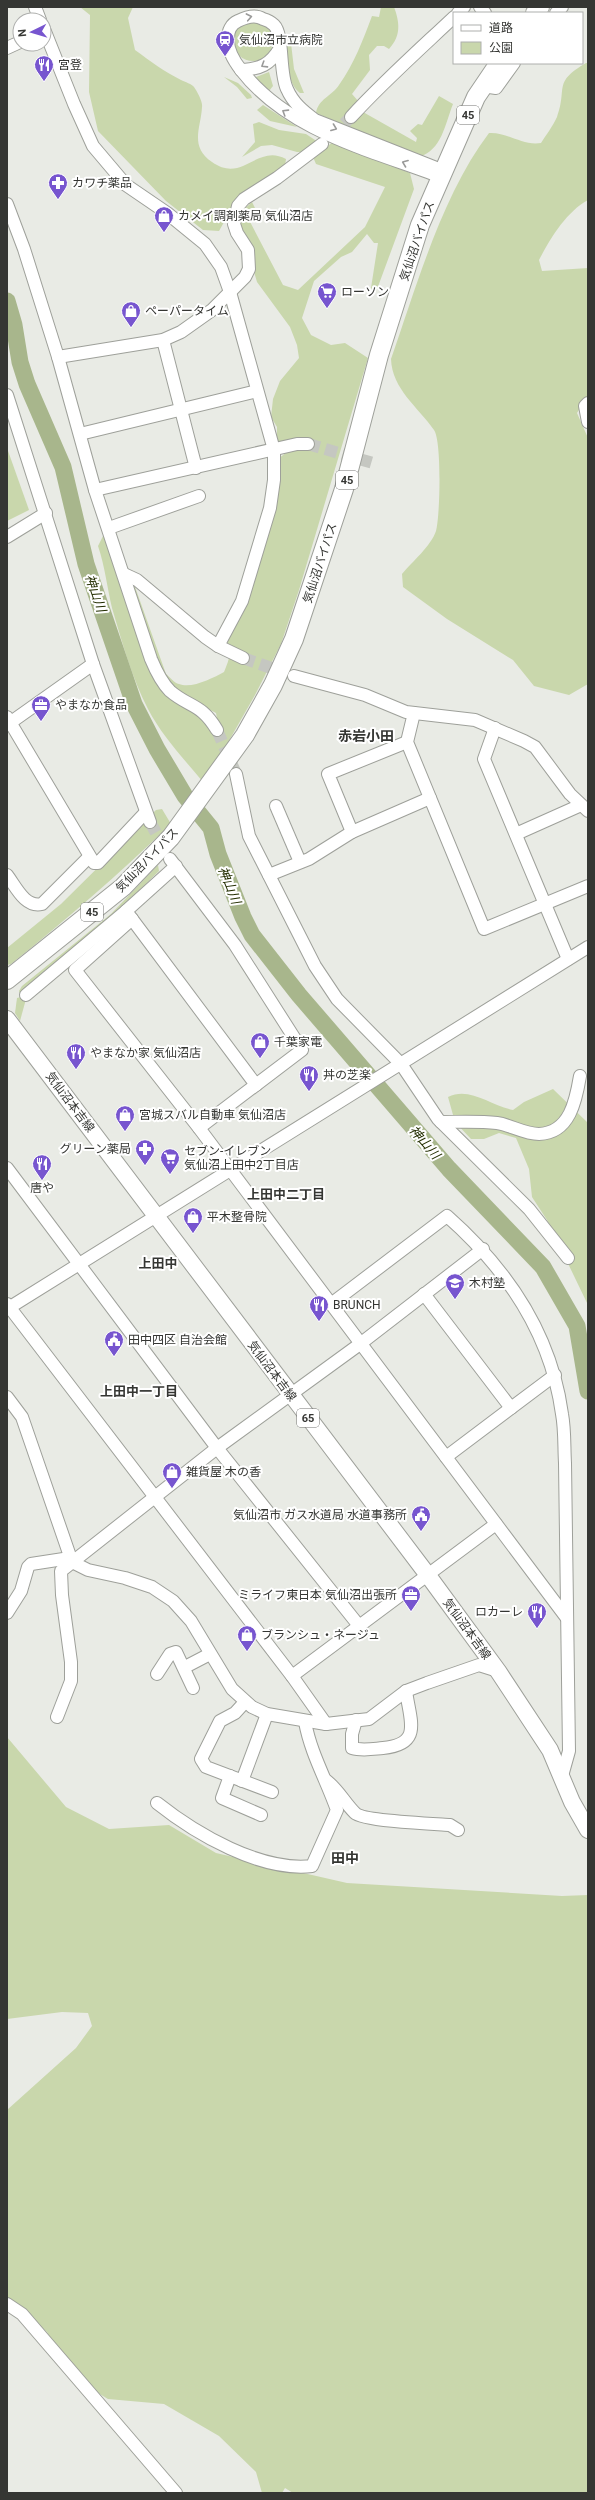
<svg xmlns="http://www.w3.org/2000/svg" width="595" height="2500" font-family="Roboto,'Noto Sans JP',sans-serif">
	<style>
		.green { fill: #c9d7ac }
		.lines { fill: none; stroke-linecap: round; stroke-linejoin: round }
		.river { stroke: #a8b68c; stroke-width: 17 }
		.minor-tunnel { stroke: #c5c7c1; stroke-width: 12; stroke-dasharray: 12 6; stroke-linecap: butt }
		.minor-casing { stroke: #9ea09a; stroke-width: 14 }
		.major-casing { stroke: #9ea09a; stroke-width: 18 }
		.highway-casing { stroke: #9ea09a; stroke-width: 20 }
		.minor { stroke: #fff; stroke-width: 12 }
		.major { stroke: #fff; stroke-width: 16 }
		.highway { stroke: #fff; stroke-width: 18 }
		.oneway { stroke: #9a9a99 }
		.labels { text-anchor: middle; stroke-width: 4; stroke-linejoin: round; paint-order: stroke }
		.shield { fill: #fff; stroke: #727270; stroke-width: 1 }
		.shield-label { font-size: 11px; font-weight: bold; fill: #353633 }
		.poi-label { font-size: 12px; fill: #353633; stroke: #fff; text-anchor: start }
		.street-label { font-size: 12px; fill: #353633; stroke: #fff }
		.water-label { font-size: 13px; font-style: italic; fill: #232e00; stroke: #fff }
		.neighbourhood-label { font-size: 13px; font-weight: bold; fill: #353633; stroke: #fff }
		.quarter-label { font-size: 14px; font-weight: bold; fill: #353633; stroke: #fff }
	</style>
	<rect width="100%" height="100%" fill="#e9ebe5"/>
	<g class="green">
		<path d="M80,7H133L128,18L135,50C150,61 165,72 181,80C185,82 192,84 194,87C197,91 203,102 202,107C201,128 189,146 212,162C243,184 257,143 286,159L285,166L232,208L219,231L203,230L166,201L98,131L89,92L90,15Z"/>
		<path d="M381,7H394C400,23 401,36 389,49L384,46H377L369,55L370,70L352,94L359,102L363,112L416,142L417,138L410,131L418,124L422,125L439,96L453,104C445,124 442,150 419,157L316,113C318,99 332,96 339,85C354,64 363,40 372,16L379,17Z"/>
		<circle cx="253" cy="41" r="20"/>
		<path d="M288,43H291L294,69L304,93H300C287,83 287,61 286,46Z"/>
		<path d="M586,63H588V200C566,212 550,239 539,260L542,271L588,268V395L577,413L588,438V684L569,695L534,686L513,660L447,619L403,587L402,574C412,562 431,546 436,531C440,517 442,441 434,430C418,407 392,389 391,359C417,285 442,195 489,133C508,132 522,146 541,143C546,135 553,126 557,117C568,87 552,83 586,63Z"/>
		<polygon points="269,72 273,86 269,91 253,78"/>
		<polygon points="224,77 238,83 251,95 252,98 247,99 237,87"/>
		<polygon points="263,105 297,127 270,121 257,110"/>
		<polygon points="259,122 279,130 306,134 318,142 305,152 297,152 272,145 261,146 242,157 255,142 253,124"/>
		<path d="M333,142L410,173L414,189L376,292L373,293L371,288L378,243H374L367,234L352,252L341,257L314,281L302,318L311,335L331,345L345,343L368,358L299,590L281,644L255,695L218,760L203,782C184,759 162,736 148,709C132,678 122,642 112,608C107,587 105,567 98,546L103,536L109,535L157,678L218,724L216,713L178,693L164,680L129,583L134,584L166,674C170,677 174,683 179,684C192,689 213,678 224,672C228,662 233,653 226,642L243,613L270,526L278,494V459L292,448L277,442V427L271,417L273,399L280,381L299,358L297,345L290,327L257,282L239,220L242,211L252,202L256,210L247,216L283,285L298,290L365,227L385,187L316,164L313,157Z"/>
		<polygon points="7,448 29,510 7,521"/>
		<path d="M162,809L171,824C119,874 66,920 11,964L7,965V948L61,904L156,810Z"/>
		<polygon points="158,865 159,871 120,909 29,985 23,994 20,994 19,991 22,986 111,914"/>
		<polygon points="21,997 26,999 20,1021 15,1013 17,998"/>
		<path d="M553,1089L588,1123V1305L547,1220L532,1197L529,1169L516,1138L499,1133L484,1139H471L455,1122L448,1097C470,1086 491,1106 513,1110L524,1102Z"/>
		<polygon points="7,1737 66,1807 109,1829 169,1825 216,1853 347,1883 562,1896 588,1895 588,2493 293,2493 285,2488 282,2493 262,2493 256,2472 219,2436 164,2404 108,2399 73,2378 47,2332 7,2297 7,2110 76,2048 92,2026 88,2013 62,2012 7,2019"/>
	</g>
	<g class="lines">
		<polyline class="river" points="7,301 14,325 20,362 27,384 63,467 86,564 134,704 157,749 185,796 211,828 218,854 243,917 252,935 299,995 449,1169 543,1267 577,1326 588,1391"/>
		<g class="minor-tunnel">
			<polyline points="331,136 351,117"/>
			<polyline points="308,444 373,463"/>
			<polyline points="243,658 294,676"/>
			<polyline points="217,730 236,774"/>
			<polyline points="150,822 166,851"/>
		</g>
		<g class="minor-casing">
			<g id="minor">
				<polyline points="35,7 40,20"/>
				<polyline points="480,7 485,13"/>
				<polyline points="458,13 464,7"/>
				<polyline points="556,13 562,7"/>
				<polyline points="44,29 74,104 93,146 126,185 167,213 205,244 221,267 230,292 274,450 274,480 270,508 242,601 218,646"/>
				<polyline points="7,48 20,42"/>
				<path d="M241,70C260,69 270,65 280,48"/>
				<polyline points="483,86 496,88 514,63"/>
				<path d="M351,117C383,82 419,50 454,17"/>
				<path d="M441,177C371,150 289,132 241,70C234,61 227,50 228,38C228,31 231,24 238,21C246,17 255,14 263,19C267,20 271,22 274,25C284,35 279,73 287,89C293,103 303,111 315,120L444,171"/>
				<path d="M7,204L24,249L58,357L95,490L151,659C156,671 161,682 170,691C190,708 201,703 217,730"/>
				<polyline points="163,340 196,468"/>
				<polyline points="58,357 163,340 181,332 212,310 245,277 249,269 248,250 237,233 234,224 238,206 244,199 277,178 322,144"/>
				<polyline points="7,395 93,664 150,822"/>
				<polyline points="588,403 585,406 588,422"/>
				<polyline points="80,434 257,391"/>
				<polyline points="95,490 297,444 308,444"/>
				<polyline points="109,528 199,496"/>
				<polyline points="7,537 46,513"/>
				<polyline points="124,574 137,580 205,637 218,646 243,658"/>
				<polyline points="294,676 365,695 406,712 475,720 524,741 535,747 570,794 588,811"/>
				<polyline points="414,713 407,742 484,929 588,886"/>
				<polyline points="7,717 94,863 98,863 145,813"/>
				<polyline points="7,725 93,664"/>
				<polyline points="495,728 484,759 568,959"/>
				<polyline points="236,774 249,836 315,966 337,999 401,1064 438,1119 529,1209 568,1258"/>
				<polyline points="276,806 300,862"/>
				<polyline points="352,832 328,774 407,742"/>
				<polyline points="516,834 581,805"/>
				<polyline points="170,859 235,945 302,1050 199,1128"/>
				<polyline points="176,866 126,911 256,1085"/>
				<path d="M7,875C16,887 25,908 42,904L89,857"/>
				<polyline points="269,875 309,859 352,832 430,798"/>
				<polyline points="132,919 75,970 199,1128 566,1617"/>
				<polyline points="26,995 126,911"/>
				<path d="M441,1122C460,1122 479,1121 497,1123C511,1125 524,1134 539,1134C570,1133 576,1100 580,1076"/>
				<polyline points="7,1168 217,1448 360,1627"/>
				<polyline points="424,1294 511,1408"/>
				<polyline points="7,1304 292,1676 326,1724"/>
				<path d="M331,1304L447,1216C507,1269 551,1333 562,1414C565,1430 564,1447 565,1463L569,1751L562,1776"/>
				<polyline points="7,1309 588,947"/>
				<polyline points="7,1397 22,1417 72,1562 88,1570 125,1578 152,1587 173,1601 191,1621 232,1689 252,1707 267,1714 326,1724 369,1719 406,1691 427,1683 479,1665 498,1671"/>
				<polyline points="446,1457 555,1375"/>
				<polyline points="7,1613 21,1591 28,1567 31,1564 70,1558"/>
				<polyline points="185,1667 210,1654"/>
				<polyline points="157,1674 170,1654 176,1652 193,1688"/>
				<polyline points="292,1676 496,1524"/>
				<polyline points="245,1702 235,1713 220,1721 201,1759 206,1767 272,1792"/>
				<polyline points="57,1717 71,1681 71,1662 62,1595 61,1571 217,1448 360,1344 483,1249"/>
				<path d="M356,1720L352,1734V1748C362,1751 372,1749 383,1748C423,1744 410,1721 406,1691"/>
				<polyline points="230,1776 222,1798 261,1815"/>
				<polyline points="242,1781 267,1714"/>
				<path d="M327,1781C340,1792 344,1802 355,1813C363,1821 435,1824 450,1825L458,1830"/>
				<path d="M157,1803C196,1834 261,1872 312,1866L337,1810C326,1779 311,1754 305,1722"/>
				<polyline points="7,2304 22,2314 176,2493"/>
			</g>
		</g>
		<g class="major-casing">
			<polyline id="major" points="7,1019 427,1574 498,1671 550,1750 572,1802 588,1830"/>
		</g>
		<g class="highway-casing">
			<g id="highway">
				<polyline points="535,13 540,7"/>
				<polyline points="7,980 123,887 171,837 245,735 273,685 294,639 344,489 379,355 420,225 476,97 499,63"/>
			</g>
		</g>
		<use href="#minor" class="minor"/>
		<use href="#major" class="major"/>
		<use href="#highway" class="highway"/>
	</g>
	<defs><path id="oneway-chevron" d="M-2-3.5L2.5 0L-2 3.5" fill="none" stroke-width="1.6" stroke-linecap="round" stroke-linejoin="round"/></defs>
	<g class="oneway">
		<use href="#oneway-chevron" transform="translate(249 17) rotate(-11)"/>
		<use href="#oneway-chevron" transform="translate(264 65) rotate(148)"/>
		<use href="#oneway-chevron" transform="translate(285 112) rotate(-148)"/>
		<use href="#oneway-chevron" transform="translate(334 128) rotate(21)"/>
		<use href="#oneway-chevron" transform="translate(405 163) rotate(-159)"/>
	</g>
	<defs>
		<g id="station-pin" transform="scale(1)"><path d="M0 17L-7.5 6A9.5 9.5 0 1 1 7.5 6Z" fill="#7755cf" stroke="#fff"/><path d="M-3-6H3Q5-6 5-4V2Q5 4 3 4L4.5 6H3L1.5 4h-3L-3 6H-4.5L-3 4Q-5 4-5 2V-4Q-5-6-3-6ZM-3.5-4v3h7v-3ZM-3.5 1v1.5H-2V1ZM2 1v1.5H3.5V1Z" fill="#fff"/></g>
		<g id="restaurant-pin" transform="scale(1)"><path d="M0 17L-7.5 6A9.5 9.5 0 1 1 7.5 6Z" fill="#7755cf" stroke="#fff"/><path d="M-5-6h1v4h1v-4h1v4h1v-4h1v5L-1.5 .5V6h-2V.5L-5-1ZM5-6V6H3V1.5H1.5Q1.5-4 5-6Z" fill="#fff"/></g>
		<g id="pharmacy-pin" transform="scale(1)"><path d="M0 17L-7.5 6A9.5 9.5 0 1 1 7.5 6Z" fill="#7755cf" stroke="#fff"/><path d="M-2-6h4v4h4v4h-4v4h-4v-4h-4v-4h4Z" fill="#fff"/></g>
		<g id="shop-pin" transform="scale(1)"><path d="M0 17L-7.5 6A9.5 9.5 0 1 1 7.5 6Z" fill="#7755cf" stroke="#fff"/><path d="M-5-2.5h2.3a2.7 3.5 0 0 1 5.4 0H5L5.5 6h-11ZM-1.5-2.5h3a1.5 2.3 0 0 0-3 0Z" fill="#fff"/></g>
		<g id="supermarket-pin" transform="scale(1)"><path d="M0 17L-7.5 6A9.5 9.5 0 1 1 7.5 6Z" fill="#7755cf" stroke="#fff"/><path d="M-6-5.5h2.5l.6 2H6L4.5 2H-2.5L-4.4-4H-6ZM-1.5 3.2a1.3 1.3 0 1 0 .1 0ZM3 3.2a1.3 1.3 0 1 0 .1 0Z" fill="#fff"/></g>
		<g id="office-pin" transform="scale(1)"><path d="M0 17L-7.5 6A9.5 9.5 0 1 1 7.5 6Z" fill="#7755cf" stroke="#fff"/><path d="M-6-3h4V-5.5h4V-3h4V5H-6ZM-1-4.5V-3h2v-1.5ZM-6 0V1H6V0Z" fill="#fff"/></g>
		<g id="school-pin" transform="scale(1)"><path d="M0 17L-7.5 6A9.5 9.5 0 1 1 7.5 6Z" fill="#7755cf" stroke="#fff"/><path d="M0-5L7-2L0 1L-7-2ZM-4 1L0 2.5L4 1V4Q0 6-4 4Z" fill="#fff"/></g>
		<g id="civic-pin" transform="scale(1)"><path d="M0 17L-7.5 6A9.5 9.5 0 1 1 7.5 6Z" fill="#7755cf" stroke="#fff"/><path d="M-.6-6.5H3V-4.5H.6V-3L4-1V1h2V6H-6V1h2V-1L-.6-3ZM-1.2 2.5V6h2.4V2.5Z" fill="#fff"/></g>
	</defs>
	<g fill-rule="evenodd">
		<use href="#station-pin" x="225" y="40"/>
		<use href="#restaurant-pin" x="44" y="65"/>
		<use href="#pharmacy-pin" x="58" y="183"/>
		<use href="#shop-pin" x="164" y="216"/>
		<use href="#supermarket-pin" x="327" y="292"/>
		<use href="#shop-pin" x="131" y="311"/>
		<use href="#office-pin" x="41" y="705"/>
		<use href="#shop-pin" x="260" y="1042"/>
		<use href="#restaurant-pin" x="76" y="1053"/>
		<use href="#restaurant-pin" x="309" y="1075"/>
		<use href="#shop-pin" x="125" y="1115"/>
		<use href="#pharmacy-pin" x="145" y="1149"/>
		<use href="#supermarket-pin" x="170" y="1158"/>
		<use href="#restaurant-pin" x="42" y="1164"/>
		<use href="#shop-pin" x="193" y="1217"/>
		<use href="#school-pin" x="455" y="1283"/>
		<use href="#restaurant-pin" x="319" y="1305"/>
		<use href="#civic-pin" x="114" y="1340"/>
		<use href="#shop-pin" x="172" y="1472"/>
		<use href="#civic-pin" x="421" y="1515"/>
		<use href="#office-pin" x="411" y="1595"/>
		<use href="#restaurant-pin" x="537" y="1612"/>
		<use href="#shop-pin" x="247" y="1635"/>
	</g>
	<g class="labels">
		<g class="shield">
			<rect x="457" y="106" width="22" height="18" rx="3"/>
			<rect x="336" y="471" width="22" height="18" rx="3"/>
			<rect x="81" y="903" width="22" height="18" rx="3"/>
			<rect x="297" y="1409" width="22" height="18" rx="3"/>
		</g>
		<g class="shield-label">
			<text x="468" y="119">45</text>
			<text x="347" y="484">45</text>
			<text x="92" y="916">45</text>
			<text x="308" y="1422">65</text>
		</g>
		<g class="poi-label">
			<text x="239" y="44">気仙沼市立病院</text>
			<text x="58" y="69">宮登</text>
			<text x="72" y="187">カワチ薬品</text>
			<text x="178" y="220">カメイ調剤薬局 気仙沼店</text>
			<text x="341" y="296">ローソン</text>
			<text x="145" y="315">ペーパータイム</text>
			<text x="55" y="709">やまなか食品</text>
			<text x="274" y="1046">千葉家電</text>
			<text x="90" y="1057">やまなか家 気仙沼店</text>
			<text x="323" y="1079">丼の芝楽</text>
			<text x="139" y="1119">宮城スバル自動車 気仙沼店</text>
			<text x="131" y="1153" text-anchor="end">グリーン薬局</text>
			<text x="184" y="1155">セブン-イレブン<tspan x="184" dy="14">気仙沼上田中2丁目店</tspan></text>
			<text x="42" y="1192" text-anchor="middle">唐や</text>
			<text x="207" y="1221">平木整骨院</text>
			<text x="469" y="1287">木村塾</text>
			<text x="333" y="1309">BRUNCH</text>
			<text x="128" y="1344">田中四区 自治会館</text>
			<text x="186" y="1476">雑貨屋 木の香</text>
			<text x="407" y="1519" text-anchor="end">気仙沼市 ガス水道局 水道事務所</text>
			<text x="397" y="1599" text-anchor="end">ミライフ東日本 気仙沼出張所</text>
			<text x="523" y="1616" text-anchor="end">ロカーレ</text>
			<text x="261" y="1639">ブランシュ・ネージュ</text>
		</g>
		<g class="street-label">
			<text transform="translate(417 241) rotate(-71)" y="4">気仙沼バイパス</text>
			<text transform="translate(320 563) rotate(-72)" y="4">気仙沼バイパス</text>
			<text transform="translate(147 860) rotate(-46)" y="4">気仙沼バイパス</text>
			<text transform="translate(70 1102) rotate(53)" y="4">気仙沼本吉線</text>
			<text transform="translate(272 1371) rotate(53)" y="4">気仙沼本吉線</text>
			<text transform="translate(467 1629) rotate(54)" y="4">気仙沼本吉線</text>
		</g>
		<g class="water-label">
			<text transform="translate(96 593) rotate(71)" y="5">神山川</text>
			<text transform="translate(230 885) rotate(68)" y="5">神山川</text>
			<text transform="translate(425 1142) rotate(49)" y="5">神山川</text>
		</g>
		<g class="neighbourhood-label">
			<text x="286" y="1199">上田中二丁目</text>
			<text x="158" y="1268">上田中</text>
			<text x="139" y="1396">上田中一丁目</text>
		</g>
		<g class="quarter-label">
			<text x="366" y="741">赤岩小田</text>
			<text x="345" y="1863">田中</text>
		</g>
	</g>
	<rect width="595" height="2500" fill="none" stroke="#353633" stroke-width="16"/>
	<rect x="453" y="12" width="130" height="52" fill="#ffffff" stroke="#aeafad"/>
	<rect x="461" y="25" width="20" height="6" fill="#ffffff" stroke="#aeafad"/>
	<text x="489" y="32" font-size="12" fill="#353633">道路</text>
	<rect x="461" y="42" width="20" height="12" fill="#c9d7ac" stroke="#aeafad"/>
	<text x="489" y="52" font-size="12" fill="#353633">公園</text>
	<g transform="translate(32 32) rotate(265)"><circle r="19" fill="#ffffff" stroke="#aeafad"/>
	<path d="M0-3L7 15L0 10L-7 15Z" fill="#7755cf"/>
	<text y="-6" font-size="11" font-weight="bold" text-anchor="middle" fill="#353633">N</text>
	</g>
</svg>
